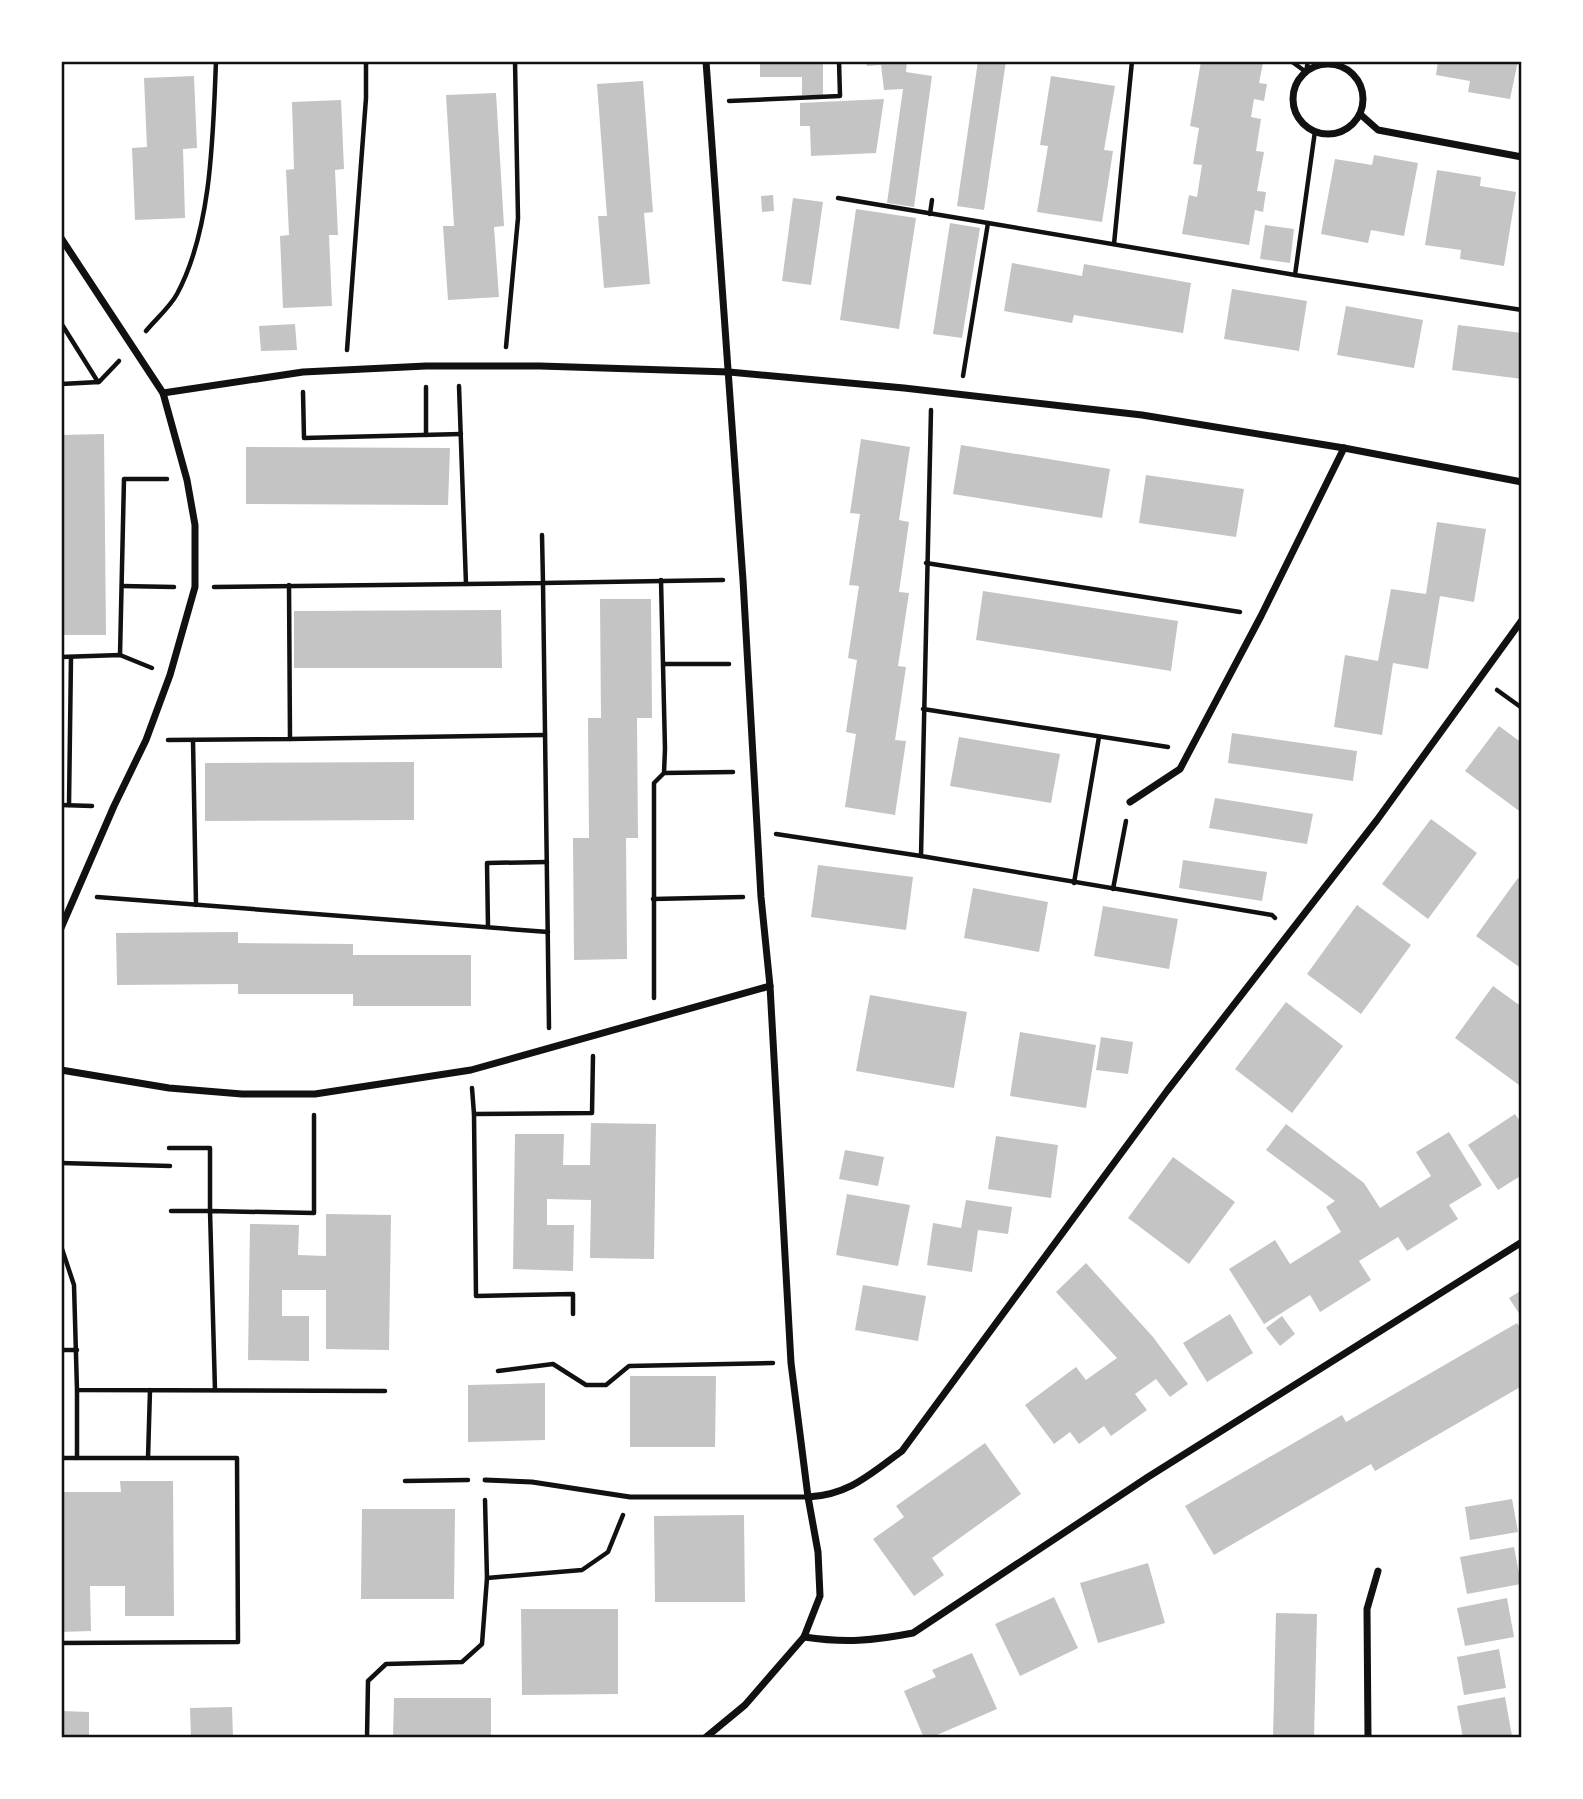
<svg xmlns="http://www.w3.org/2000/svg" width="1583" height="1799" font-family="Barlow,sans-serif">
	<style>
		.building { fill: #c4c4c4 }
		.lines { fill: none; stroke-linecap: round; stroke-linejoin: round }
		.path { stroke: #111; stroke-width: 4.5 }
		.service { stroke: #111; stroke-width: 5 }
		.minor { stroke: #111; stroke-width: 7 }
		.neatline { fill: none; stroke: #111; stroke-width: 2.5 }
	</style>
	<rect width="100%" height="100%" fill="#fff"/>
	<g class="building">
		<polygon points="760,61 823,61 823,95 802,95 802,77 760,77"/>
		<polygon points="866,61 907,61 906,72 932,76 914,207 887,203 903,89 884,90 881,65 867,66"/>
		<polygon points="978,61 1006,61 984,210 957,206"/>
		<polygon points="1201,61 1263,63 1259,83 1267,84 1264,101 1254,99 1251,117 1261,119 1256,151 1264,152 1257,191 1266,192 1263,212 1255,210 1249,245 1182,234 1189,195 1197,197 1202,165 1193,164 1199,128 1190,126"/>
		<polygon points="1438,61 1518,61 1510,99 1468,92 1470,81 1436,75"/>
		<polygon points="194,76 197,148 183,149 185,218 135,220 132,148 147,147 144,78"/>
		<polygon points="1051,76 1115,86 1104,150 1113,151 1102,222 1037,212 1048,146 1040,145"/>
		<polygon points="643,81 653,212 644,213 650,284 604,288 598,216 607,216 597,84"/>
		<polygon points="496,93 504,226 494,227 499,297 448,300 443,226 454,226 446,95"/>
		<polygon points="884,99 876,153 811,156 810,126 800,126 800,103"/>
		<polygon points="341,100 344,169 335,170 338,235 329,235 332,306 283,308 280,236 289,235 286,170 294,169 292,102"/>
		<polygon points="1374,155 1418,163 1404,236 1371,230 1368,243 1321,234 1335,159 1372,165"/>
		<polygon points="1437,170 1481,177 1480,186 1516,192 1504,266 1460,259 1461,250 1425,245"/>
		<polygon points="773,195 774,211 762,212 761,196"/>
		<polygon points="793,198 823,202 811,285 782,281"/>
		<polygon points="856,209 916,218 899,329 840,320"/>
		<polygon points="950,223 980,228 962,338 933,334"/>
		<polygon points="1265,225 1294,229 1290,263 1260,259"/>
		<polygon points="1012,263 1082,276 1084,264 1191,283 1183,333 1074,315 1072,323 1004,311"/>
		<polygon points="1232,289 1307,301 1299,351 1224,339"/>
		<polygon points="1346,306 1423,320 1414,368 1337,355"/>
		<polygon points="295,324 297,350 261,351 259,326"/>
		<polygon points="1458,325 1522,333 1522,379 1452,370"/>
		<polygon points="104,434 106,635 61,635 61,435"/>
		<polygon points="861,439 910,447 899,520 909,522 899,592 909,593 898,666 906,667 895,740 906,741 895,815 845,807 856,734 846,732 857,660 848,658 859,586 849,585 860,514 850,513"/>
		<polygon points="961,445 1110,469 1102,518 953,494"/>
		<polygon points="246,447 450,448 448,505 246,504"/>
		<polygon points="1146,475 1244,489 1236,537 1139,523"/>
		<polygon points="1437,522 1486,529 1474,602 1440,596 1428,669 1393,663 1382,735 1334,727 1345,655 1378,661 1391,589 1426,594"/>
		<polygon points="983,591 1178,621 1171,671 976,640"/>
		<polygon points="600,599 651,599 652,718 637,718 638,838 626,838 627,959 574,960 573,838 589,838 588,718 601,718"/>
		<polygon points="501,610 502,668 294,668 294,611"/>
		<polygon points="1499,726 1522,743 1522,813 1465,771"/>
		<polygon points="1232,733 1357,751 1353,781 1228,763"/>
		<polygon points="959,737 1060,754 1051,803 950,786"/>
		<polygon points="414,762 414,820 205,821 205,763"/>
		<polygon points="1215,798 1313,814 1307,844 1209,828"/>
		<polygon points="1431,819 1477,853 1428,919 1382,884"/>
		<polygon points="1183,860 1267,872 1262,901 1179,888"/>
		<polygon points="818,865 913,877 906,930 811,917"/>
		<polygon points="1518,878 1522,881 1522,969 1476,936"/>
		<polygon points="973,888 1048,902 1039,952 964,938"/>
		<polygon points="1357,905 1411,945 1361,1014 1307,974"/>
		<polygon points="1103,906 1178,919 1169,969 1094,956"/>
		<polygon points="238,932 238,943 353,944 353,955 471,955 471,1006 353,1006 353,994 238,994 238,984 117,985 116,933"/>
		<polygon points="1493,986 1522,1007 1522,1081 1519,1085 1455,1038"/>
		<polygon points="870,995 967,1012 954,1088 856,1071"/>
		<polygon points="1286,1002 1343,1046 1292,1113 1235,1069"/>
		<polygon points="1020,1032 1096,1045 1086,1108 1010,1096"/>
		<polygon points="1101,1037 1133,1042 1128,1074 1096,1070"/>
		<polygon points="1515,1114 1522,1124 1522,1175 1498,1190 1468,1145"/>
		<polygon points="591,1123 656,1124 654,1259 590,1258 591,1200 547,1199 547,1225 574,1225 573,1271 513,1269 515,1134 564,1134 563,1165 590,1165"/>
		<polygon points="1286,1124 1364,1183 1380,1208 1431,1176 1416,1152 1449,1132 1482,1185 1449,1205 1458,1219 1407,1251 1398,1237 1359,1261 1371,1280 1320,1312 1310,1295 1264,1324 1229,1269 1275,1240 1290,1264 1341,1232 1326,1207 1335,1201 1266,1150"/>
		<polygon points="996,1136 1058,1145 1051,1198 988,1189"/>
		<polygon points="845,1150 884,1157 878,1186 839,1179"/>
		<polygon points="1173,1157 1235,1202 1189,1264 1128,1218"/>
		<polygon points="847,1194 910,1205 898,1266 836,1255"/>
		<polygon points="966,1200 1012,1207 1008,1234 978,1230 972,1272 927,1265 933,1223 961,1228"/>
		<polygon points="326,1214 391,1215 389,1350 326,1349 326,1290 282,1290 282,1316 309,1316 309,1361 248,1360 250,1224 299,1225 298,1255 326,1256"/>
		<polygon points="1086,1263 1153,1337 1188,1384 1170,1397 1156,1379 1135,1394 1147,1410 1111,1436 1104,1426 1079,1444 1070,1432 1054,1444 1025,1405 1076,1367 1086,1380 1117,1358 1056,1292"/>
		<polygon points="863,1285 926,1296 918,1341 855,1330"/>
		<polygon points="1522,1290 1522,1318 1509,1298"/>
		<polygon points="1230,1314 1253,1353 1207,1382 1183,1343"/>
		<polygon points="1282,1316 1295,1334 1280,1346 1266,1328"/>
		<polygon points="1517,1323 1522,1331 1522,1386 1375,1471 1371,1464 1214,1555 1185,1506 1342,1415 1346,1422"/>
		<polygon points="630,1376 716,1376 715,1447 630,1447"/>
		<polygon points="545,1383 545,1440 468,1442 468,1385"/>
		<polygon points="985,1443 1021,1494 932,1558 944,1575 914,1596 873,1539 904,1517 896,1506"/>
		<polygon points="120,1481 173,1481 174,1616 125,1616 125,1586 90,1586 91,1631 61,1632 61,1492 121,1492"/>
		<polygon points="1512,1499 1518,1532 1470,1540 1465,1507"/>
		<polygon points="362,1509 455,1509 454,1599 361,1599"/>
		<polygon points="744,1515 745,1602 655,1602 654,1516"/>
		<polygon points="1514,1547 1521,1584 1467,1594 1460,1557"/>
		<polygon points="1148,1563 1165,1623 1098,1643 1080,1583"/>
		<polygon points="1054,1597 1078,1648 1020,1676 995,1624"/>
		<polygon points="1507,1598 1514,1637 1465,1646 1457,1608"/>
		<polygon points="521,1609 618,1609 618,1694 522,1695"/>
		<polygon points="1276,1613 1317,1614 1314,1738 1273,1738"/>
		<polygon points="1499,1649 1506,1688 1464,1695 1457,1657"/>
		<polygon points="972,1653 997,1709 930,1738 924,1738 904,1691 936,1677 932,1670"/>
		<polygon points="1505,1697 1512,1736 1463,1738 1457,1706"/>
		<polygon points="394,1698 491,1698 491,1738 393,1738"/>
		<polygon points="232,1707 233,1738 191,1738 190,1708"/>
		<polygon points="61,1711 89,1712 89,1738 61,1738"/>
	</g>
	<g class="lines">
		<g class="path">
			<polyline points="1291,61 1306,72 1308,61"/>
			<polyline points="729,101 840,96 839,61"/>
			<polyline points="838,198 988,223"/>
			<polyline points="930,214 932,200"/>
			<polyline points="1114,244 1132,61"/>
			<polyline points="1295,275 1315,131"/>
			<polyline points="61,323 98,382"/>
			<path d="M146,331C156,319 170,307 177,294C212,229 213,134 216,61"/>
			<polyline points="506,347 518,218 515,61"/>
			<polyline points="347,350 366,98 366,61"/>
			<polyline points="963,376 988,223 1295,275 1522,310"/>
			<polyline points="61,384 99,382 119,361"/>
			<polyline points="459,386 466,584"/>
			<polyline points="426,387 426,435"/>
			<polyline points="303,392 304,438 461,434"/>
			<polyline points="931,410 921,856 1272,915 1275,918"/>
			<polyline points="926,563 1240,612"/>
			<polyline points="122,586 174,587"/>
			<polyline points="214,587 543,583 542,535"/>
			<polyline points="120,655 124,479 167,479"/>
			<polyline points="61,657 120,655 152,668"/>
			<polyline points="664,664 729,664"/>
			<polyline points="1497,690 1522,708"/>
			<polyline points="923,709 1168,747"/>
			<polyline points="290,739 545,735"/>
			<polyline points="168,740 290,739 289,585"/>
			<polyline points="193,740 196,905"/>
			<polyline points="664,773 733,772"/>
			<polyline points="61,805 92,806"/>
			<polyline points="69,805 71,657"/>
			<polyline points="776,834 921,856"/>
			<polyline points="1074,883 1099,737"/>
			<polyline points="1113,889 1126,821"/>
			<polyline points="97,897 548,932"/>
			<polyline points="653,899 743,897"/>
			<polyline points="488,927 487,863 547,862"/>
			<polyline points="654,998 654,783 664,773 665,749 661,580"/>
			<polyline points="549,1028 543,583 723,580"/>
			<polyline points="472,1088 474,1114 476,1296 573,1294 573,1314"/>
			<polyline points="474,1114 592,1113 593,1056"/>
			<polyline points="169,1148 210,1148 210,1211 171,1211"/>
			<polyline points="61,1163 170,1166"/>
			<polyline points="61,1246 74,1285 77,1390 385,1391"/>
			<polyline points="61,1350 77,1350"/>
			<polyline points="498,1371 553,1364 586,1385 606,1385 629,1366 773,1363"/>
			<polyline points="215,1390 210,1211 314,1213 314,1115"/>
			<polyline points="61,1458 77,1458 77,1390"/>
			<polyline points="77,1458 148,1458"/>
			<polyline points="405,1481 468,1480"/>
			<polyline points="487,1578 582,1570 608,1552 623,1515"/>
			<polyline points="61,1643 238,1642 237,1458 148,1458 150,1390"/>
			<polyline points="367,1738 368,1681 386,1664 462,1662 482,1644 487,1578 485,1500"/>
		</g>
		<polyline class="service" points="485,1480 532,1482 630,1497 808,1497"/>
		<g class="minor">
			<circle cx="1328" cy="99" r="35"/>
			<polyline points="1360,114 1378,130 1522,157"/>
			<polyline points="61,238 163,393 187,480 195,525 195,587 170,675 146,740 114,806 61,928"/>
			<polyline points="163,393 303,372 426,366 540,366 729,372 904,388 1142,415 1344,448 1522,482"/>
			<polyline points="1130,802 1180,769 1261,616 1344,448"/>
			<polyline points="61,1070 169,1088 242,1094 315,1094 471,1070 770,986"/>
			<path d="M808,1497C849,1495 870,1474 902,1451L1167,1091L1377,820L1522,620"/>
			<path d="M804,1637C845,1643 872,1641 913,1633L1148,1477L1522,1242"/>
			<polyline points="705,1738 745,1705 804,1637 820,1596 818,1552 808,1497 791,1363 770,986 761,897 743,580 706,61"/>
			<polyline points="1368,1738 1367,1609 1378,1571"/>
		</g>
	</g>
	<rect width="1583" height="1799" fill="none" stroke="#ffffff" stroke-width="126"/>
	<rect x="63" y="63" width="1457" height="1673" class="neatline"/>
</svg>
